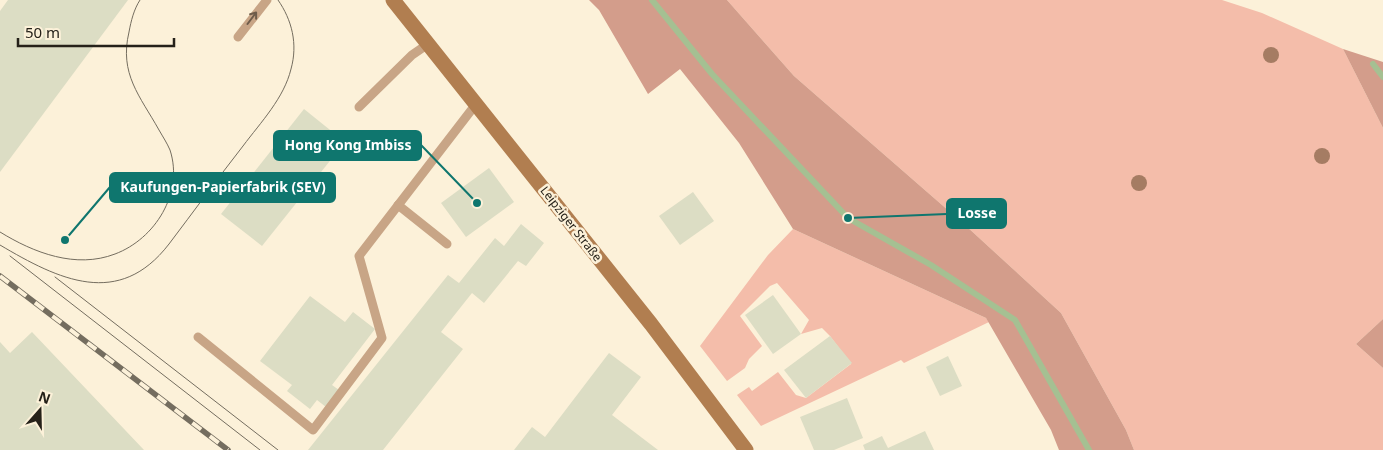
<svg xmlns="http://www.w3.org/2000/svg" width="1383" height="450" font-family="'Noto Sans',sans-serif">
	<style>
		.green { fill: #f4bdaa }
		.forest { fill: #d39d8b }
		.lines { fill: none; stroke-linecap: round; stroke-linejoin: round }
		.stream { stroke: #a5c092; stroke-width: 6 }
		.building { fill: #dcddc4 }
		.lane { stroke: #c8a586; stroke-width: 9 }
		.secondary { stroke: #b17e50; stroke-width: 15 }
		.tram { stroke: #746d5f; stroke-width: 1 }
		.rail-casing { stroke: #746d5f; stroke-width: 5.5 }
		.rail { stroke: #fcf1d9; stroke-width: 4; stroke-dasharray: 11; stroke-linecap: butt }
		.tree { fill: #a57c63 }
		.oneway { stroke: #6e5c4a }
		.labels { text-anchor: middle; stroke-width: 5; stroke-linejoin: round; paint-order: stroke }
		.street-label { font-size: 12px; fill: #252119; stroke: #fcf1d9 }
		.leader { fill: none; stroke: #0f766e; stroke-width: 2 }
		.callout-dot { fill: #0f766e; stroke: #fcf1d9; stroke-width: 2 }
		.callout { fill: #0f766e; stroke: #0f766e; stroke-width: 2 }
		.callout-label { font-size: 14px; text-anchor: middle; font-weight: bold; fill: #fff }
	</style>
	<rect width="100%" height="100%" fill="#fcf1d9"/>
	<g class="green">
		<polygon points="727,0 1222,0 1262,13 1343,49 1383,128 1383,319 1356,344 1383,368 1383,450 1134,450 1126,430 1061,313 965,225 794,76"/>
		<polygon points="793,229 986,318 989,322 904,363 901,360 761,426 737,395 749,387 752,391 778,372 796,395 806,398 851,364 830,336 822,328 801,334 809,320 777,283 770,286 740,316 762,346 749,359 745,368 727,381 700,346 768,255"/>
	</g>
	<g class="forest">
		<polygon points="589,0 727,0 794,76 965,225 1061,313 1126,430 1134,450 1059,450 1051,430 986,318 793,229 739,143 680,69 648,94 599,10"/>
		<polygon points="1343,49 1383,62 1383,128"/>
		<polygon points="1383,319 1383,368 1356,344"/>
	</g>
	<g class="lines">
		<g class="stream">
			<polyline points="652,0 712,74 848,218 931,265 1015,320 1089,450"/>
			<polyline points="1373,64 1383,77"/>
		</g>
	</g>
	<g class="building">
		<polygon points="8,0 128,0 0,172 0,11"/>
		<polygon points="304,109 345,142 262,246 221,214"/>
		<polygon points="489,168 514,202 466,237 441,203"/>
		<polygon points="693,192 714,221 680,245 659,216"/>
		<polygon points="521,224 544,243 526,266 518,261 484,303 472,293 441,332 463,349 383,450 308,450 448,275 459,283 495,238 504,246"/>
		<polygon points="773,295 801,334 773,354 745,315"/>
		<polygon points="310,296 345,322 353,312 375,329 332,385 339,390 326,407 317,400 310,409 287,391 292,385 260,361"/>
		<polygon points="32,332 144,450 0,450 0,342 10,353"/>
		<polygon points="830,336 852,363 806,398 784,370"/>
		<polygon points="609,353 641,377 612,415 658,450 514,450 532,427 545,437"/>
		<polygon points="948,356 962,386 940,396 926,367"/>
		<polygon points="847,398 863,438 834,450 814,450 800,417"/>
		<polygon points="925,431 934,450 865,450 863,445 882,436 888,448"/>
	</g>
	<g class="lines">
		<g class="lane">
			<polyline points="238,37 267,0"/>
			<polyline points="359,107 412,55 428,44"/>
			<polyline points="398,205 447,244"/>
			<polyline points="198,337 313,430 382,338 359,256 476,104"/>
		</g>
		<polyline class="secondary" points="393,0 651,324 746,450"/>
		<g class="tram">
			<path d="M0,232C34,253 76,269 115,254C155,239 184,193 170,150C167,143 163,137 159,130C140,96 119,74 129,32C131,21 134,9 140,0"/>
			<path d="M0,245C59,280 119,309 169,244C194,211 218,178 243,146C261,122 284,98 291,69C298,44 292,20 278,0"/>
			<polyline points="10,256 260,450"/>
			<polyline points="55,277 278,450"/>
		</g>
		<g class="rail-casing">
			<polyline id="rail" points="0,276 228,450"/>
		</g>
		<use href="#rail" class="rail"/>
	</g>
	<g class="tree">
		<circle cx="1271" cy="55" r="8"/>
		<circle cx="1322" cy="156" r="8"/>
		<circle cx="1139" cy="183" r="8"/>
	</g>
	<defs><path id="oneway-shaft" d="M-6 0H5M1.5-3L5.5 0L1.5 3" fill="none" stroke-width="1.6" stroke-linecap="round" stroke-linejoin="round" transform="scale(1.25)"/></defs>
	<use class="oneway" href="#oneway-shaft" transform="translate(252 18) rotate(-53)"/>
	<g class="labels">
		<g class="street-label">
			<text transform="translate(571 224) rotate(52)" y="4">Leipziger Straße</text>
		</g>
	</g>
	<path class="leader" d="M477 203L421 145M65 240L110 187M848 218L947 214"/>
	<g class="callout-dot">
		<circle cx="477" cy="203" r="5"/>
		<circle cx="65" cy="240" r="5"/>
		<circle cx="848" cy="218" r="5"/>
	</g>
	<g class="callout">
		<rect x="274" y="131" width="147" height="29" rx="5"/>
		<rect x="110" y="173" width="225" height="29" rx="5"/>
		<rect x="947" y="199" width="59" height="29" rx="5"/>
	</g>
	<g class="callout-label">
		<text x="348" y="150">Hong Kong Imbiss</text>
		<text x="223" y="192">Kaufungen-Papierfabrik (SEV)</text>
		<text x="977" y="218">Losse</text>
	</g>
	<g transform="translate(40 410) rotate(20)" stroke="#fcf1d9" stroke-width="4" paint-order="stroke">
	<path d="M0-4L9 19L0 12L-9 19Z" fill="#252119"/>
	<text y="-8" font-size="14" font-weight="bold" text-anchor="middle" fill="#252119">N</text>
	</g>
	<path d="M18 38v8h156v-8" fill="none" stroke="#252119" stroke-width="2.5"/>
	<text x="25" y="38" font-size="15" fill="#252119" stroke="#fcf1d9" stroke-width="4" paint-order="stroke">50 m</text>
</svg>
